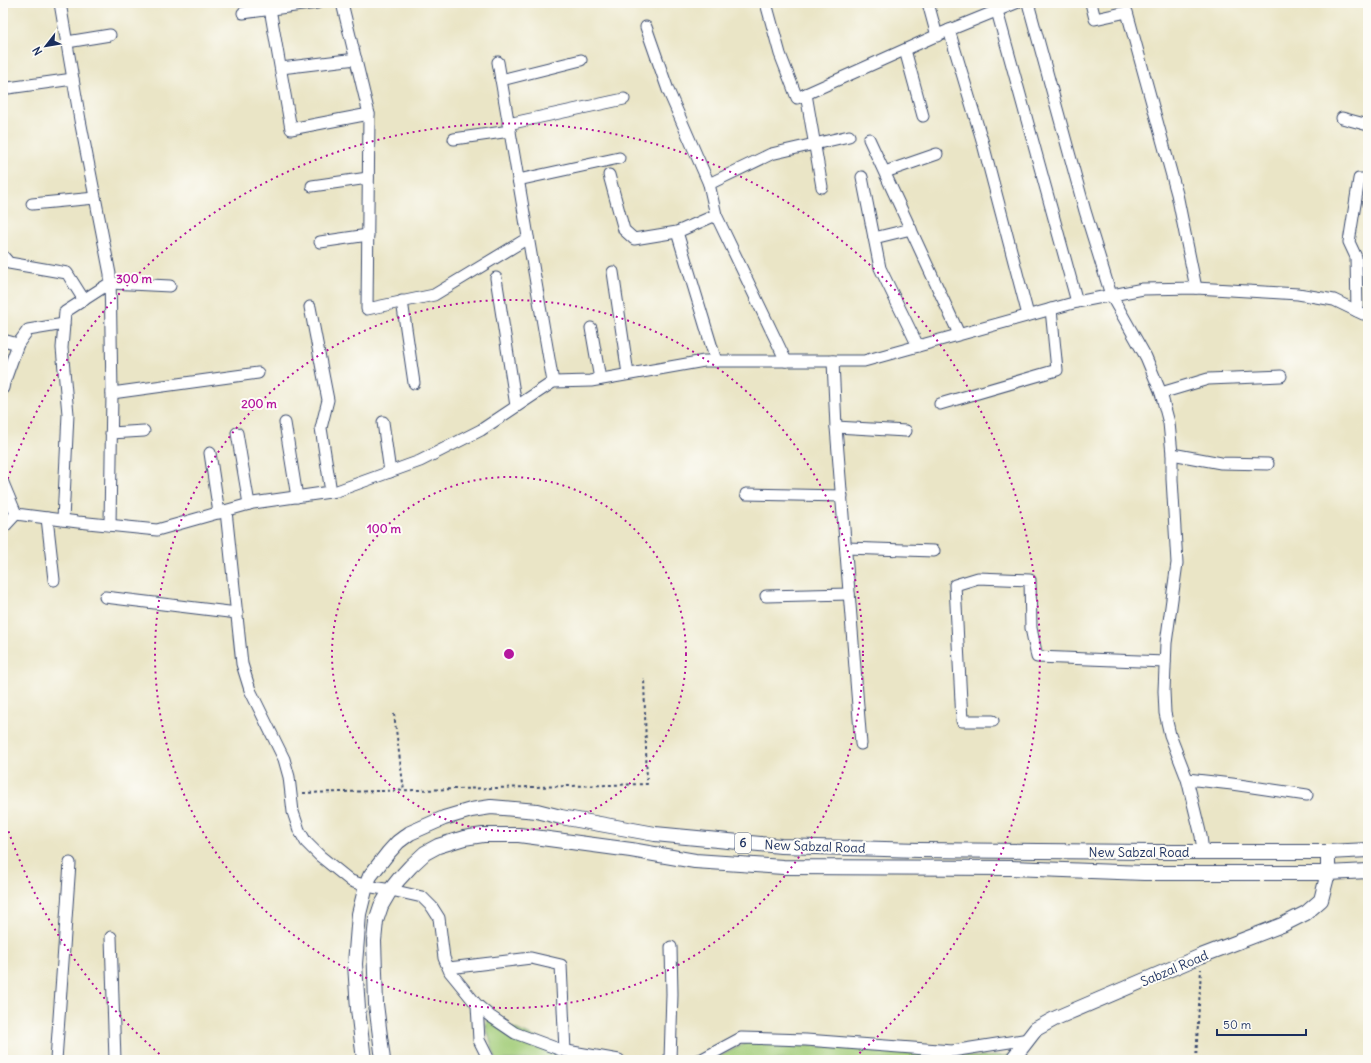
<svg xmlns="http://www.w3.org/2000/svg" width="1371" height="1063" font-family="Delius,sans-serif">
	<style>
		.green { fill: #a2cc78; stroke: #5e7e6b }
		.lines { fill: none; stroke-linecap: round; stroke-linejoin: round }
		.minor-casing { stroke: #3a4a6e; stroke-width: 13 }
		.major-casing { stroke: #3a4a6e; stroke-width: 16 }
		.path { stroke: #3a4a6e; stroke-width: 2; stroke-dasharray: 3 3; stroke-linecap: butt }
		.minor { stroke: #fff; stroke-width: 11 }
		.major { stroke: #fff; stroke-width: 14 }
		.ring { fill: none; stroke: #b5179e; stroke-width: 2; stroke-dasharray: 2 4 }
		.labels { text-anchor: middle; stroke-width: 4; stroke-linejoin: round; paint-order: stroke }
		.shield { fill: #fdfcf7; stroke: #5f6c8c; stroke-width: 1 }
		.shield-label { font-size: 12px; font-weight: bold; fill: #1b2f5e }
		.street-label { font-size: 13px; fill: #1b2f5e; stroke: #fdfcf7 }
		.centre { fill: #b5179e; stroke: #fdfcf7; stroke-width: 2 }
		.ring-label { font-size: 12px; text-anchor: middle; font-weight: bold; fill: #b5179e; stroke: #fdfcf7; stroke-width: 4; stroke-linejoin: round; paint-order: stroke }
	</style>
	<rect width="100%" height="100%" fill="#fdfcf7"/>
	<filter id="ink" filterUnits="userSpaceOnUse"><feTurbulence type="fractalNoise" baseFrequency=".025" numOctaves="2"/><feDisplacementMap in="SourceGraphic" scale="8" xChannelSelector="R" yChannelSelector="G"/><feConvolveMatrix kernelMatrix="1 2 1 2 8 2 1 2 1" color-interpolation-filters="sRGB"/></filter>
	<filter id="wash" filterUnits="userSpaceOnUse"><feTurbulence type="fractalNoise" baseFrequency=".012" numOctaves="4" result="noise"/><feDisplacementMap in="SourceGraphic" scale="16" xChannelSelector="R" yChannelSelector="G"/><feGaussianBlur stdDeviation="0.9" result="paint"/><feColorMatrix in="noise" values="0 0 0 0 0 0 0 0 0 0 0 0 0 0 0 0 0 1.4 0 .05"/><feComposite in="paint" operator="in"/></filter>
	<g filter="url(#wash)">
		<rect width="100%" height="100%" fill="#eae5c6"/>
		<g class="green">
			<polygon points="487,1017 588,1060 496,1060 486,1026"/>
			<polygon points="748,1042 879,1049 978,1057 1013,1055 1009,1060 712,1060"/>
		</g>
	</g>
	<g filter="url(#ink)">
		<g class="lines">
			<g class="minor-casing">
				<g id="minor">
					<polyline points="60,3 80,120 110,274 112,393 110,525"/>
					<polyline points="269,3 291,129 369,114"/>
					<polyline points="342,3 369,114 367,309 434,295 528,238"/>
					<polyline points="766,3 780,54 797,98 942,33 1016,3"/>
					<polyline points="928,3 937,36"/>
					<polyline points="1028,3 1085,211 1111,295 1146,357 1161,393 1169,423 1172,454 1172,479 1177,563 1166,643 1164,691 1165,713 1170,735 1187,779 1201,836 1203,852"/>
					<polyline points="1091,3 1095,19 1127,12 1177,194 1196,288"/>
					<polyline points="997,11 1077,302"/>
					<polyline points="243,13 317,3"/>
					<polyline points="646,27 668,90 709,184 716,215 786,361"/>
					<polyline points="949,30 982,140 1028,315"/>
					<polyline points="67,42 110,35"/>
					<polyline points="905,50 923,116"/>
					<polyline points="498,62 553,382"/>
					<polyline points="281,68 356,59"/>
					<polyline points="501,80 581,60"/>
					<polyline points="8,88 73,79"/>
					<polyline points="806,94 822,187"/>
					<polyline points="1342,118 1368,125"/>
					<polyline points="508,124 624,99"/>
					<polyline points="454,139 510,131"/>
					<polyline points="869,139 959,334"/>
					<polyline points="885,172 937,154"/>
					<polyline points="609,175 624,230 634,239 677,232 716,215"/>
					<polyline points="862,177 880,268 918,346"/>
					<polyline points="518,180 619,158"/>
					<polyline points="709,184 771,154 849,136"/>
					<polyline points="312,186 368,178"/>
					<polyline points="32,204 95,198"/>
					<polyline points="677,232 716,361"/>
					<polyline points="874,238 911,229"/>
					<polyline points="320,242 368,235"/>
					<polyline points="3,256 9,263 67,273 84,300"/>
					<polyline points="613,272 628,374"/>
					<polyline points="496,278 516,406"/>
					<polyline points="402,301 414,383"/>
					<polyline points="310,307 328,400 321,428 331,492"/>
					<polyline points="1357,311 1356,257 1349,242 1359,179 1368,179"/>
					<polyline points="591,328 600,379"/>
					<polyline points="3,340 18,344"/>
					<polyline points="833,361 836,427 861,744"/>
					<polyline points="3,388 4,383 18,344 28,330 64,324"/>
					<polyline points="112,393 258,373"/>
					<polyline points="1161,393 1208,379 1281,376"/>
					<polyline points="940,404 1057,370 1051,309"/>
					<polyline points="383,422 390,472"/>
					<polyline points="285,423 297,497"/>
					<polyline points="836,427 906,431"/>
					<polyline points="111,433 144,431"/>
					<polyline points="237,433 249,504"/>
					<polyline points="210,453 219,513"/>
					<polyline points="1172,454 1221,463 1268,464"/>
					<polyline points="3,483 16,514"/>
					<polyline points="746,494 842,496"/>
					<polyline points="226,511 242,664 250,690 284,759 289,777 293,812 299,830 306,842 320,856 351,881 366,886 391,890 422,897 432,907 439,918 444,958 450,972 477,1005 479,1040 489,1060"/>
					<polyline points="16,514 78,522 157,530 253,503 337,491 420,461 481,430 553,382 591,381 704,361 864,361 1077,302 1143,289 1196,288 1298,294 1334,300 1363,314 1368,314"/>
					<polyline points="47,518 54,580"/>
					<polyline points="63,520 68,414 62,348 65,312 110,283 170,286"/>
					<polyline points="3,528 16,514"/>
					<polyline points="846,548 934,551"/>
					<polyline points="766,596 849,594"/>
					<polyline points="105,597 237,613"/>
					<polyline points="993,721 962,721 955,585 978,578 1030,580 1031,628 1037,657 1165,662"/>
					<polyline points="1187,779 1232,784 1307,795"/>
					<polyline points="111,937 115,1060"/>
					<polyline points="449,968 531,958 561,965 565,1051"/>
					<polyline points="477,1005 490,1016 515,1033 561,1050 619,1060"/>
					<polyline points="56,1060 70,863"/>
					<polyline points="670,1060 672,994 671,947"/>
					<polyline points="697,1060 702,1059 741,1038 806,1040 952,1051 1029,1039"/>
				</g>
			</g>
			<g class="major-casing">
				<g id="major">
					<polyline points="364,1060 358,1009 355,964 359,914 366,886 370,876 388,853 398,842 410,833 444,818 471,810 491,807 537,811 561,817 655,834 781,846 919,850 1152,852 1328,852 1368,850"/>
					<polyline points="383,1060 376,1004 374,941 376,921 381,906 391,889 399,879 411,866 425,853 438,846 464,838 483,835 519,835 631,850 695,861 783,867 1011,868 1144,873 1328,873 1368,871"/>
					<polyline points="1012,1060 1036,1029 1056,1018 1201,956 1282,925 1306,913 1321,900 1328,873 1328,852"/>
				</g>
			</g>
			<g class="path">
				<polyline points="394,714 404,791"/>
				<polyline points="303,793 647,784 644,678"/>
				<polyline points="1196,1060 1201,969"/>
			</g>
			<use href="#minor" class="minor"/>
			<use href="#major" class="major"/>
		</g>
	</g>
	<g class="ring">
		<circle cx="509" cy="654" r="177"/>
		<circle cx="509" cy="654" r="354"/>
		<path d="M164 1058A531 531 0 0 1 4 818M4 490A531 531 0 1 1 854 1058"/>
	</g>
	<g class="labels">
		<rect class="shield" x="735" y="833" width="16" height="20" rx="3"/>
		<g class="shield-label">
			<text x="743" y="847">6</text>
		</g>
		<g class="street-label">
			<text transform="translate(815 846) rotate(2)" y="5">New Sabzal Road</text>
			<text x="1139" y="857">New Sabzal Road</text>
			<text transform="translate(1174 968) rotate(-23)" y="5">Sabzal Road</text>
		</g>
	</g>
	<circle cx="509" cy="654" r="6" class="centre"/>
	<g class="ring-label">
		<text x="134" y="283">300 m</text>
		<text x="259" y="408">200 m</text>
		<text x="384" y="533">100 m</text>
	</g>
	<rect width="1371" height="1063" fill="none" stroke="#fdfcf7" stroke-width="16"/>
	<g transform="translate(46 46) rotate(239)" stroke="#fdfcf7" stroke-width="3" paint-order="stroke">
	<path d="M0-3L7 15L0 10L-7 15Z" fill="#1b2f5e"/>
	<text y="-6" font-size="11" font-weight="bold" text-anchor="middle" fill="#1b2f5e">N</text>
	</g>
	<path d="M1217 1029v6h89v-6" fill="none" stroke="#1b2f5e" stroke-width="2"/>
	<text x="1223" y="1029" font-size="12" fill="#1b2f5e" stroke="#fdfcf7" stroke-width="3" paint-order="stroke">50 m</text>
</svg>
